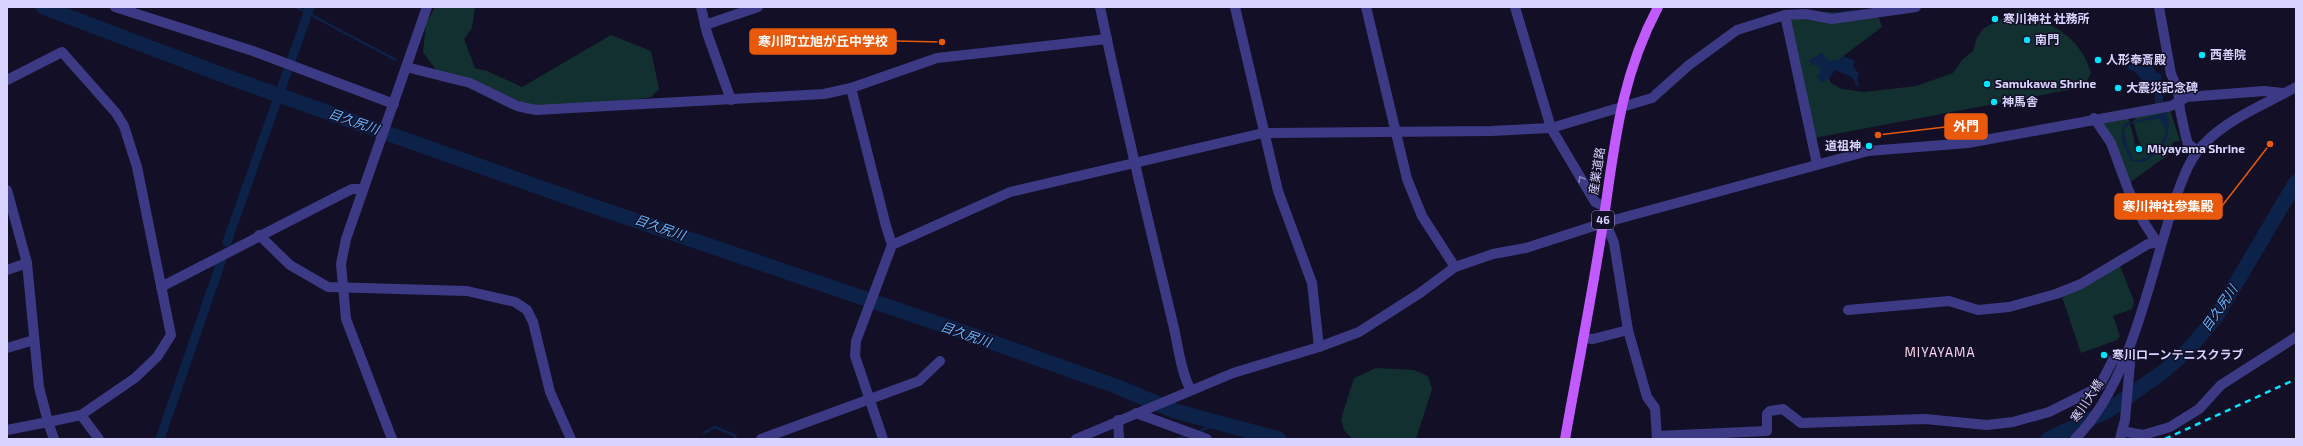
<svg xmlns="http://www.w3.org/2000/svg" width="2303" height="446" font-family="'Exo 2','Noto Sans JP',sans-serif">
	<style>
		.green { fill: #12302f; fill-rule: evenodd }
		.water { fill: #0c2248; fill-rule: evenodd }
		.lines { fill: none; stroke-linecap: round; stroke-linejoin: round }
		.stream { stroke: #0c2248; stroke-width: 2.5 }
		.canal { stroke: #0c2248; stroke-width: 9 }
		.river { stroke: #0c2248; stroke-width: 15 }
		.minor { stroke: #3d3a85; stroke-width: 10 }
		.major { stroke: #c25bff; stroke-width: 10 }
		.rail { stroke: #00e5ff; stroke-width: 2.5; stroke-dasharray: 6 5; stroke-linecap: butt }
		.oneway { stroke: #837fbc }
		.poi-dot { fill: #00e5ff; stroke: #130f26; stroke-width: 1.5 }
		.labels { text-anchor: middle; stroke-width: 3; stroke-linejoin: round; paint-order: stroke }
		.shield { fill: #130f26; stroke: #9e99be; stroke-width: 1 }
		.shield-label { font-size: 11px; font-weight: bold; fill: #d9d4ff }
		.poi-label { font-size: 12px; font-weight: bold; fill: #d9d4ff; stroke: #130f26; text-anchor: start }
		.street-label { font-size: 12px; fill: #d9d4ff; stroke: #130f26 }
		.water-label { font-size: 13px; font-style: italic; fill: #62b6ff; stroke: #130f26 }
		.neighbourhood-label { font-size: 13px; letter-spacing: 1px; fill: #ffd6f0; stroke: #130f26 }
		.leader { fill: none; stroke: #e8590c; stroke-width: 1.5 }
		.callout-dot { fill: #e8590c; stroke: #130f26; stroke-width: 1.5 }
		.callout { fill: #e8590c; stroke: #e8590c; stroke-width: 1.5 }
		.callout-label { font-size: 13px; text-anchor: middle; font-weight: bold; fill: #fff }
	</style>
	<rect width="100%" height="100%" fill="#130f26"/>
	<g class="green">
		<polygon points="435,7 483,7 475,8 472,28 464,39 475,68 487,71 522,87 611,35 651,51 659,89 651,97 578,110 526,114 483,90 436,70 423,52 426,24"/>
		<path d="M2018,10C2051,24 2081,36 2091,73L2084,87L1814,138L1789,17L1804,11L1853,13L1879,18L1882,27L1842,57L1827,74L1831,83L1842,89L1864,92L1916,86L1953,73L1962,60L1973,51L1977,37L1984,28Z"/>
		<path d="M2170,110L2180,141L2173,142L2169,154L2128,184L2101,121L2127,117L2130,122L2135,120V116ZM2133,121L2139,142L2142,143L2134,145L2135,142L2130,124L2124,129V147L2122,137L2125,124Z"/>
		<polygon points="2120,266 2134,301 2132,309 2113,316 2120,336 2117,340 2081,353 2062,297"/>
		<polygon points="1376,368 1414,370 1428,376 1432,389 1416,439 1352,439 1344,430 1341,419 1354,378"/>
	</g>
	<g class="water">
		<polygon points="1821,52 1829,61 1841,60 1841,55 1855,61 1853,66 1859,74 1857,80 1859,85 1857,87 1852,77 1835,70 1828,80 1822,82 1816,77 1820,74 1820,68 1817,65 1812,65 1808,60 1816,57"/>
		<polygon points="2130,64 2146,67 2152,64 2156,73 2161,74 2161,80 2164,84 2163,102 2155,103 2155,84 2154,82 2145,84 2135,72 2127,69"/>
		<path d="M2167,112C2172,138 2165,150 2143,162L2131,161L2122,141L2123,125ZM2159,118C2161,122 2165,125 2165,129C2167,143 2148,163 2134,160L2127,146L2124,129L2130,124Z"/>
	</g>
	<g class="lines">
		<g class="stream">
			<polyline points="296,7 396,60"/>
			<polyline points="1831,14 1854,11"/>
			<polyline points="1197,432 1221,423"/>
			<polyline points="704,433 715,427 734,435 737,439"/>
			<polyline points="1177,439 1188,435"/>
		</g>
		<g class="canal">
			<polyline points="227,242 310,7"/>
			<polyline points="160,439 222,259"/>
		</g>
		<g class="river">
			<polyline points="43,7 236,80 587,204 963,332 1118,387 1175,411 1279,439"/>
			<polyline points="2048,439 2106,412 2163,372 2190,348 2216,317 2296,182"/>
		</g>
		<g class="minor">
			<polyline points="115,7 253,51 394,104"/>
			<polyline points="701,7 707,33 731,100"/>
			<path d="M1100,7C1122,112 1147,216 1172,320C1177,337 1181,377 1191,389"/>
			<polyline points="1235,7 1278,191 1312,283 1319,347"/>
			<polyline points="1366,7 1407,179 1422,216 1455,267"/>
			<polyline points="1515,7 1551,128 1595,202 1605,207"/>
			<polyline points="2159,7 2171,74 2178,89 2180,110 2185,133 2188,144 2198,151"/>
			<polyline points="1785,15 1817,164"/>
			<polyline points="705,25 758,7"/>
			<polyline points="406,67 470,83 517,106 536,110 824,94 851,88 937,58 1107,39"/>
			<polyline points="7,80 62,52 116,113 124,126 137,167 171,335 157,357 135,378 81,415 48,422 54,439"/>
			<polyline points="851,88 886,226 892,245 856,341 855,356 883,439"/>
			<polyline points="2094,118 2111,143 2128,189 2143,221 2156,241"/>
			<polyline points="7,190 27,263 39,387 48,422 7,430"/>
			<polyline points="1603,223 1610,233 1614,243 1628,330 1647,397 1655,408 1657,439"/>
			<polyline points="259,235 290,265 328,287 467,291 515,302 527,310 533,322 550,392 571,439"/>
			<polyline points="892,245 1010,192 1263,133 1491,131 1551,128 1652,98 1689,65 1737,30 1785,15 1806,14 1832,19 1916,7"/>
			<polyline points="7,270 27,263"/>
			<polyline points="161,287 340,195 352,189 363,189"/>
			<polyline points="1848,310 1949,301 1978,310 2009,307 2056,294 2081,284 2148,244 2161,242"/>
			<polyline points="1583,338 1593,339 1628,330"/>
			<polyline points="7,348 34,340"/>
			<polyline points="1136,413 1207,439"/>
			<polyline points="81,415 99,439"/>
			<polyline points="1118,420 1119,439"/>
			<polyline points="2122,431 2143,435 2170,427 2199,409 2221,385 2296,337"/>
			<polyline points="1657,436 1767,431 1767,414 1770,411 1783,409 1801,423 1925,419 1987,425 2013,422 2049,412 2095,389 2100,385 2113,360 2127,356"/>
			<polyline points="392,439 346,319 341,264 346,239 427,7"/>
			<polyline points="761,439 919,381 940,361"/>
			<polyline points="1076,439 1233,373 1319,347 1359,332 1420,293 1455,267 1493,254 1526,248 1603,223 1868,151 1968,143 2171,106 2187,97 2264,91 2283,93"/>
			<path d="M2075,439C2133,381 2150,273 2176,197C2183,178 2190,157 2205,143C2229,118 2266,104 2296,87"/>
			<polyline points="2120,439 2125,420 2131,352"/>
		</g>
		<path class="major" d="M1565,439C1578,365 1593,291 1604,217C1615,141 1621,77 1658,7"/>
		<polyline class="rail" points="2165,439 2296,379"/>
	</g>
	<defs><path id="oneway-chevron" d="M-2-3.5L2.5 0L-2 3.5" fill="none" stroke-width="1.6" stroke-linecap="round" stroke-linejoin="round"/></defs>
	<use class="oneway" href="#oneway-chevron" transform="translate(1581 179) rotate(-120)"/>
	<g class="poi-dot">
		<circle cx="1995" cy="19" r="4"/>
		<circle cx="2027" cy="40" r="4"/>
		<circle cx="2202" cy="55" r="4"/>
		<circle cx="2098" cy="60" r="4"/>
		<circle cx="1987" cy="84" r="4"/>
		<circle cx="2118" cy="88" r="4"/>
		<circle cx="1994" cy="102" r="4"/>
		<circle cx="1869" cy="146" r="4"/>
		<circle cx="2139" cy="149" r="4"/>
		<circle cx="2104" cy="355" r="4"/>
	</g>
	<g class="labels">
		<rect class="shield" x="1592" y="211" width="22" height="18" rx="3"/>
		<g class="shield-label">
			<text x="1603" y="224">46</text>
		</g>
		<g class="poi-label">
			<text x="2003" y="23">寒川神社 社務所</text>
			<text x="2035" y="44">南門</text>
			<text x="2210" y="59">西善院</text>
			<text x="2106" y="64">人形奉斎殿</text>
			<text x="1995" y="88">Samukawa Shrine</text>
			<text x="2126" y="92">大震災記念碑</text>
			<text x="2002" y="106">神馬舎</text>
			<text x="1861" y="150" text-anchor="end">道祖神</text>
			<text x="2147" y="153">Miyayama Shrine</text>
			<text x="2112" y="359">寒川ローンテニスクラブ</text>
		</g>
		<g class="street-label">
			<text transform="translate(1597 171) rotate(-81)" y="4">産業道路</text>
			<text transform="translate(2087 401) rotate(-57)" y="4">寒川大橋</text>
		</g>
		<g class="water-label">
			<text transform="translate(354 121) rotate(19)" y="5">目久尻川</text>
			<text transform="translate(660 227) rotate(19)" y="5">目久尻川</text>
			<text transform="translate(2219 308) rotate(-56)" y="5">目久尻川</text>
			<text transform="translate(966 334) rotate(19)" y="5">目久尻川</text>
		</g>
		<g class="neighbourhood-label">
			<text x="1940" y="357">MIYAYAMA</text>
		</g>
	</g>
	<path class="leader" d="M942 42L896 41M1878 135L1945 127M2270 144L2222 206"/>
	<g class="callout-dot">
		<circle cx="942" cy="42" r="4"/>
		<circle cx="1878" cy="135" r="4"/>
		<circle cx="2270" cy="144" r="4"/>
	</g>
	<g class="callout">
		<rect x="750" y="29" width="146" height="25" rx="4"/>
		<rect x="1945" y="114" width="42" height="25" rx="4"/>
		<rect x="2115" y="194" width="107" height="25" rx="4"/>
	</g>
	<g class="callout-label">
		<text x="823" y="46">寒川町立旭が丘中学校</text>
		<text x="1966" y="131">外門</text>
		<text x="2168" y="211">寒川神社参集殿</text>
	</g>
	<rect width="2303" height="446" fill="none" stroke="#d9d4ff" stroke-width="16"/>
</svg>
